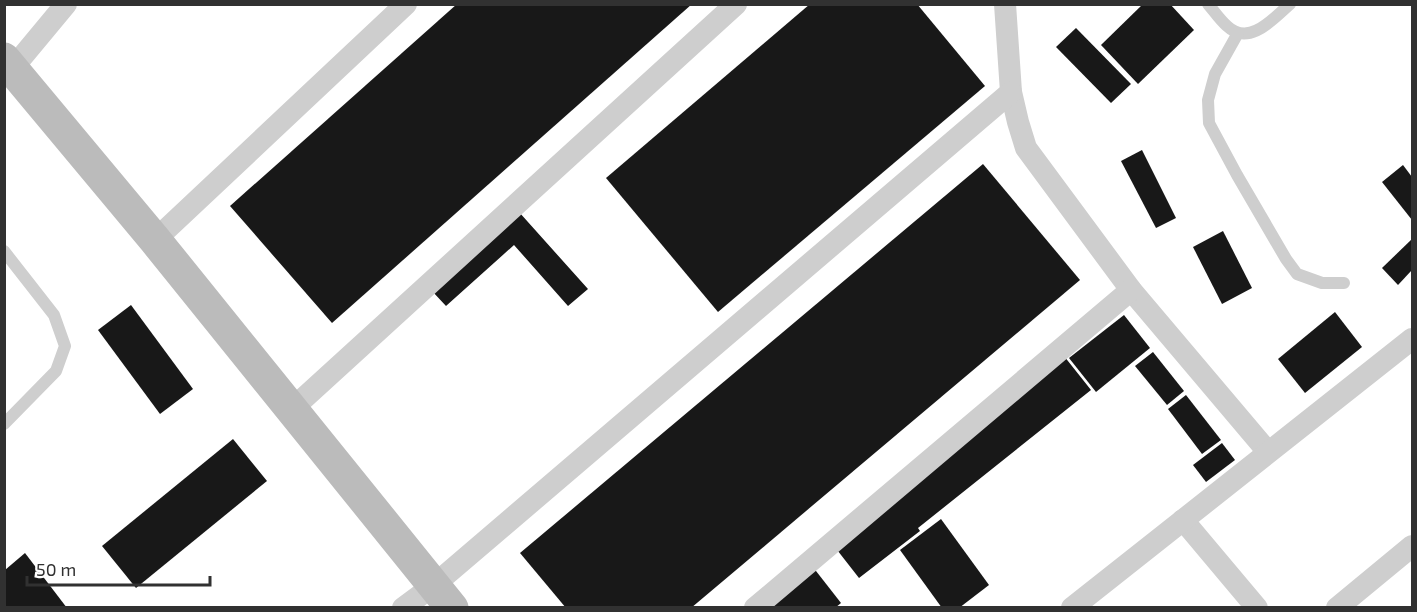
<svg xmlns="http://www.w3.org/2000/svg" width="1417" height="612" font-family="'Exo 2',sans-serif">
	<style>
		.building { fill: #181818 }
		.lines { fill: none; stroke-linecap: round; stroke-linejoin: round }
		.lane { stroke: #cecece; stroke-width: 12 }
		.street { stroke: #cecece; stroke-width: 22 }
		.secondary { stroke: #bbb; stroke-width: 33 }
	</style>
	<rect width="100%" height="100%" fill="#fff"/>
	<g class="building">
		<polygon points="457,4 692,4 332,323 230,206"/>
		<polygon points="810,4 917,4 985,86 718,312 606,178"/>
		<polygon points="1143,4 1170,4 1194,30 1138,84 1101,45"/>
		<polygon points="1076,28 1131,84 1111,103 1056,47"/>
		<polygon points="1142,150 1176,218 1156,228 1121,161"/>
		<polygon points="983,164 1080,280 691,608 566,608 520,553"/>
		<polygon points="1403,165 1412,177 1412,220 1382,182"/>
		<polygon points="519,212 588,289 568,306 514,245 446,306 432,291"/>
		<polygon points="1223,231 1252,288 1222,304 1193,247"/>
		<polygon points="1412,239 1412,270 1398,285 1382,268"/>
		<polygon points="131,305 193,389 160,414 98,330"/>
		<polygon points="1335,312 1362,347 1305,393 1278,359"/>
		<polygon points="1124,315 1150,348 1096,392 1069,358"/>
		<polygon points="1153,352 1184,391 1167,405 1135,366"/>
		<polygon points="1064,356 1091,390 918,528 920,531 859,578 834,546"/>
		<polygon points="1186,395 1221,440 1202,454 1168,409"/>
		<polygon points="233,439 267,481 136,588 102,546"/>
		<polygon points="1222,443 1235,460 1206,482 1193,465"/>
		<polygon points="941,519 989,585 959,608 942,608 900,550"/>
		<polygon points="25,553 67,608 5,608 5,570"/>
		<polygon points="809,562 841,603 835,608 752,608"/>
	</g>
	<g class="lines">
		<g class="lane">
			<path d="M1208,4C1214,11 1220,20 1227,26C1249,47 1273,19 1290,4"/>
			<polyline points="1238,33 1215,74 1208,100 1209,123 1237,175 1286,259 1297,274 1322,283 1344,283"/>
			<polyline points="4,251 54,315 65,346 56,371 4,424"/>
		</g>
		<g class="street">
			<polyline points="1005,4 1011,92 1018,122 1026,148 1131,290 1268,452"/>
			<polyline points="4,74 12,69 66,4"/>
			<polyline points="155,240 406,4"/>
			<polyline points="292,409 736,4"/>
			<polyline points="1183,520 1257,608"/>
			<polyline points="403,608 434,585 1011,92"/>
			<polyline points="755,608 1131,290"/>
			<polyline points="1072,608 1412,339"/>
			<polyline points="1337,608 1412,546"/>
		</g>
		<polyline class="secondary" points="4,59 155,240 452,608"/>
	</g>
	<rect width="1417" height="612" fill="none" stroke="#313131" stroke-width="12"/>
	<path d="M27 576v9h183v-9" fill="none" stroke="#313131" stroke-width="3"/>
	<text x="36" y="576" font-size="18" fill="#313131" stroke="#ffffff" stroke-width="4.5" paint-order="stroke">50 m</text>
</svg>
